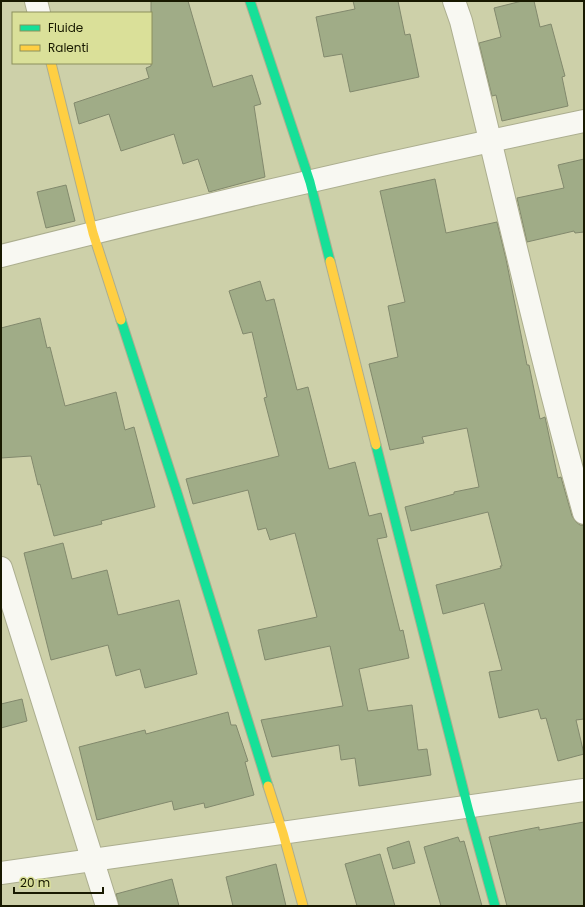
<svg xmlns="http://www.w3.org/2000/svg" width="585" height="907" font-family="Poppins,sans-serif">
	<style>
		.building { fill: #a0ac87; stroke: #82896d }
		.lines { fill: none; stroke-linecap: round; stroke-linejoin: round }
		.street-casing { stroke: #acae8f; stroke-width: 24 }
		.fast-casing { stroke: #acae8f; stroke-width: 11 }
		.slow-casing { stroke: #acae8f; stroke-width: 11 }
		.street { stroke: #f8f8f2; stroke-width: 22 }
		.fast { stroke: #16e098; stroke-width: 9 }
		.slow { stroke: #ffcf43; stroke-width: 9 }
	</style>
	<rect width="100%" height="100%" fill="#cdd0a9"/>
	<g class="building">
		<polygon points="151,1 188,1 213,87 252,75 261,104 254,106 265,177 209,192 198,159 183,164 174,134 121,151 109,114 79,124 74,103 149,78 146,68 151,66"/>
		<polygon points="353,1 398,1 405,35 410,34 419,77 350,92 342,54 324,57 316,17 355,9"/>
		<polygon points="522,1 534,1 540,27 551,24 565,76 562,77 568,106 502,121 496,95 492,96 479,43 501,37 494,8"/>
		<polygon points="584,159 584,232 575,233 574,231 527,242 517,198 564,188 558,165"/>
		<polygon points="435,179 446,233 497,222 506,259 527,365 529,365 540,419 545,417 558,478 561,477 572,516 576,522 580,525 584,525 584,719 576,720 584,754 558,761 546,718 541,719 538,709 499,718 489,672 502,670 484,603 443,614 436,585 501,568 500,566 502,566 488,512 411,531 405,507 454,494 454,492 479,487 467,428 422,437 424,443 390,450 369,364 398,357 388,306 405,302 380,191"/>
		<polygon points="66,185 75,221 46,228 37,192"/>
		<polygon points="260,281 266,301 274,299 297,390 308,387 329,469 355,462 369,516 381,513 387,537 377,539 400,631 403,630 409,658 359,669 368,711 412,705 418,750 427,749 431,775 359,786 355,758 341,760 339,745 272,757 261,720 343,706 330,646 265,660 258,630 317,617 295,533 270,540 266,528 258,530 248,490 193,504 186,479 279,456 264,398 267,397 252,332 243,334 229,291"/>
		<polygon points="40,318 47,348 50,347 65,406 116,392 125,430 134,427 155,507 101,521 102,524 54,536 40,484 38,485 31,456 1,458 1,328"/>
		<polygon points="63,543 72,579 107,570 118,615 179,600 197,674 145,688 140,669 116,676 108,645 51,660 24,553"/>
		<polygon points="22,699 27,721 1,728 1,704"/>
		<polygon points="228,712 231,725 236,725 248,761 245,762 254,795 205,808 204,803 174,810 172,801 97,820 79,747 145,730 146,734"/>
		<polygon points="584,822 584,906 507,906 489,837 539,827 539,830"/>
		<polygon points="458,837 460,842 464,841 482,906 441,906 424,847"/>
		<polygon points="409,841 415,863 393,869 387,848"/>
		<polygon points="380,854 395,906 357,906 345,864"/>
		<polygon points="276,864 286,906 233,906 226,877"/>
		<polygon points="172,879 179,906 119,906 116,894"/>
	</g>
	<g class="lines">
		<g class="street-casing">
			<g id="street">
				<polyline points="36,1 39,13"/>
				<path d="M454,1L461,21C502,185 538,350 584,513"/>
				<path d="M1,256C194,207 389,162 584,121"/>
				<polyline points="1,568 107,906"/>
				<polyline points="1,873 584,790"/>
			</g>
		</g>
		<g class="fast-casing">
			<g id="fast">
				<polyline points="250,1 310,182 330,261"/>
				<polyline points="121,320 178,496 268,786"/>
				<polyline points="376,445 468,808 495,906"/>
			</g>
		</g>
		<g class="slow-casing">
			<g id="slow">
				<polyline points="51,63 93,233 121,320"/>
				<polyline points="330,261 376,445"/>
				<polyline points="268,786 283,833 303,906"/>
			</g>
		</g>
		<use href="#street" class="street"/>
		<use href="#fast" class="fast"/>
		<use href="#slow" class="slow"/>
	</g>
	<rect width="585" height="907" fill="none" stroke="#181900" stroke-width="4"/>
	<rect x="12" y="12" width="140" height="52" fill="#dae099" stroke="#8c905c"/>
	<rect x="20" y="25" width="20" height="6" fill="#16e098" stroke="#8c905c"/>
	<text x="48" y="32" font-size="12" fill="#181900">Fluide</text>
	<rect x="20" y="45" width="20" height="6" fill="#ffcf43" stroke="#8c905c"/>
	<text x="48" y="52" font-size="12" fill="#181900">Ralenti</text>
	<path d="M14 887v6h89v-6" fill="none" stroke="#181900" stroke-width="2"/>
	<text x="20" y="887" font-size="12" fill="#181900" stroke="#dae099" stroke-width="3" paint-order="stroke">20 m</text>
</svg>
